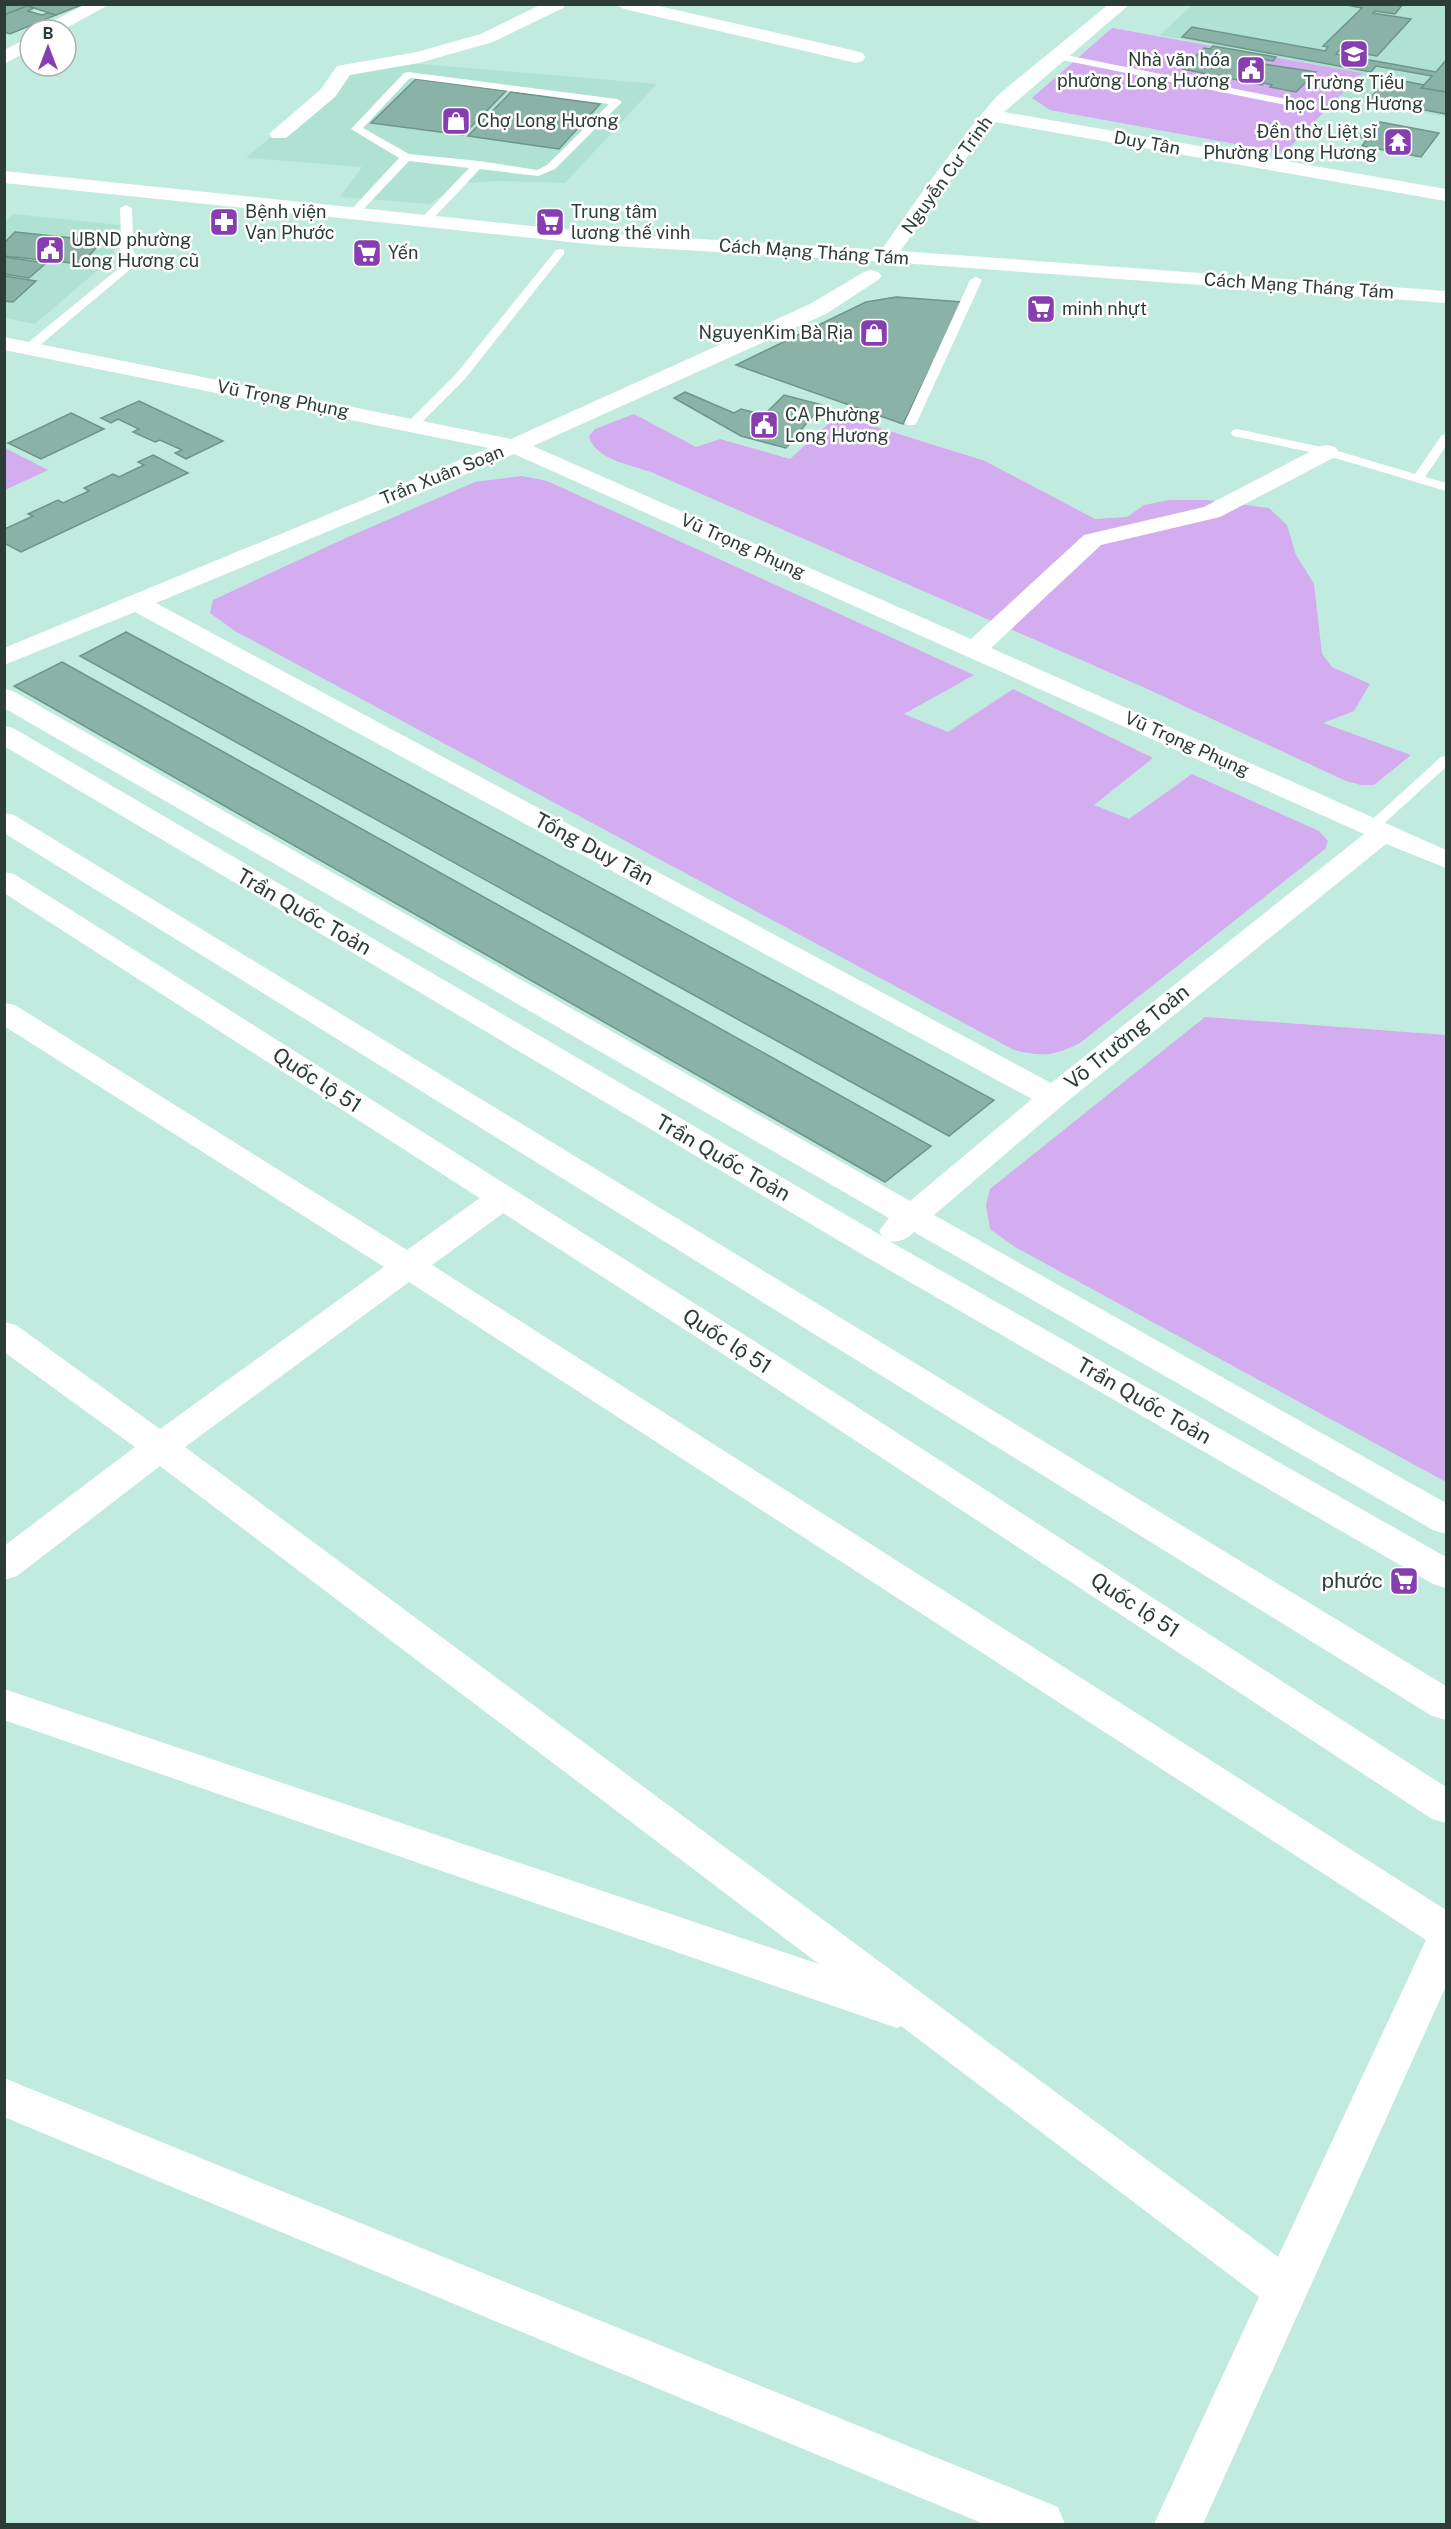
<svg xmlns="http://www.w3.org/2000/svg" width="1451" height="2529" font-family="'Public Sans',sans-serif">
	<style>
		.built { fill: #b0e2d3 }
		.green { fill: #d4acf0 }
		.building { fill: #8bb2a6; stroke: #6e958a; stroke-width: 1.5 }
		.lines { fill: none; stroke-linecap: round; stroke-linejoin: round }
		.lane { fill: #fff; fill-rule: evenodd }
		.street { fill: #fff; fill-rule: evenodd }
		.secondary { fill: #fff; fill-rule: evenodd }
		.primary { fill: #fff; fill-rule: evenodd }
		.highway { fill: #fff; fill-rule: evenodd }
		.labels { text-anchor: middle; stroke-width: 5; stroke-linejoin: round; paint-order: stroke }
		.far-poi-label { font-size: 18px; fill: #2c3d38; stroke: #fff; text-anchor: start }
		.far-street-label { font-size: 18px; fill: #2c3d38; stroke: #fff }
		.street-label { font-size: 21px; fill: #2c3d38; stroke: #fff }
		.poi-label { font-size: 21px; fill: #2c3d38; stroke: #fff; text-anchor: end }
	</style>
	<rect width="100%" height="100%" fill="#c2ebdf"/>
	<g class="built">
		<polygon points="1434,4 1446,7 1446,117 1339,96 1361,73 1160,35 1192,5"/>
		<polygon points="387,61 657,84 565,183 498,181 462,183 430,204 340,197 362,167 246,158 336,81 342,71"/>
		<polygon points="14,214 120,225 113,257 35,324 5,318 5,221"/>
	</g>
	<g class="green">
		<polygon points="1112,28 1362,73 1284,153 1050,110 1032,98"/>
		<path d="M634,414L696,447L720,439L790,459L838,415L985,461L1095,519L1127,517L1144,505L1170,500H1207L1269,508L1287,525L1296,555L1314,584L1322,654L1332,667L1370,684L1354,711L1323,723L1411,755L1374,785H1361L1346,781L1143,687L651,472C631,465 594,459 589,436L595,429Z"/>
		<polygon points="4,448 5,448 48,470 5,490"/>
		<path d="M522,476L547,481L974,675L904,714L948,732L1013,689L1153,758L1094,805L1129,819L1192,774L1319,831L1328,841L1325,849L1080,1043C1054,1056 1043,1057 1014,1050L235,631L210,613L213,600L348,537L475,482Z"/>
		<polygon points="1205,1017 1446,1035 1446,1482 1015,1247 990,1229 986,1205 990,1189"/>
	</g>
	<g class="building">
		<polygon points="30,4 27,6 4,15 4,5"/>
		<polygon points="30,4 84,4 56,15 27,6"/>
		<polygon points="1342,4 1403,4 1395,14 1375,11 1373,13 1411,19 1377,56 1340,50 1336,54 1436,72 1446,60 1446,92 1421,88 1432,76 1376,66 1371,72 1182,37 1192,27 1325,51 1328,47 1323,46 1362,8"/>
		<polygon points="27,6 34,8 28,11 42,15 48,13 56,15 10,34 4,32 4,15"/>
		<polygon points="1213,46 1276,57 1273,61 1247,57 1243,61 1316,72 1296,92 1270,87 1272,85 1264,83 1262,85 1183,69 1204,48 1210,49"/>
		<polygon points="1388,78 1424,85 1421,88 1446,92 1446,114 1369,99"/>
		<polygon points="416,79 506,91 463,135 371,123"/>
		<polygon points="511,92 600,104 559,149 468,136"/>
		<polygon points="1380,122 1439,133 1421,157 1362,146 1367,139 1359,137 1366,129 1373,130"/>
		<polygon points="15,232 102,241 82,264 4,256 4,243"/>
		<polygon points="4,257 46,263 29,278 4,274"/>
		<polygon points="4,276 36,281 13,302 4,301"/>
		<polygon points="896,297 962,302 903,424 736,365 866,302"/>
		<polygon points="685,392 734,413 741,409 764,415 784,395 822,405 786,448 741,436 674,398"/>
		<polygon points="139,401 223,441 186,459 175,453 182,450 160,440 155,442 133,432 139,429 118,419 111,423 101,418"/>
		<polygon points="71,413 104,429 41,459 8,443"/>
		<polygon points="153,455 188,473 21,552 4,543 4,527 7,528 33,516 28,514 58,500 63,503 89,491 84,488 113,474 119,477 144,465 138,462"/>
		<polygon points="126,632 994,1100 949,1136 80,656"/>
		<polygon points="62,662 931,1146 885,1182 14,686"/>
	</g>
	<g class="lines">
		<g class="lane">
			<polygon points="1056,53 1306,103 1311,106 1306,109 1052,58 1051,56"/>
			<path d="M408,72L617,99L622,102L555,169L538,176L480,169L428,224L424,225L418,222L469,168L409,161L357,216H349V212L399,158L351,129L404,73ZM410,78L609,104L547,165L537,170L479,161L409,154L363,128Z"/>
			<polygon points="126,205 132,208 133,234 130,246 137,256 133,267 33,351 25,351 25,345 124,264 125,256 118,246 121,234 120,208"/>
			<polygon points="560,249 564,250 564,254 464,380 416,428 408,428 406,425 408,422 456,374 556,250"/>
			<polygon points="976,277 982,280 917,422 915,425 907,425 905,422 970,280"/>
			<polygon points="1237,429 1331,449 1415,474 1442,435 1446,434 1446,446 1425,477 1446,483 1446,491 1325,455 1233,436 1231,433 1233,430"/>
			<polygon points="1446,756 1446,767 1377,830 1367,830 1364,827 1367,824 1441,757"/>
		</g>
		<g class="street">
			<polygon points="542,4 566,4 563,8 493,42 419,63 350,75 335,97 286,138 272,138 269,134 321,89 337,66 417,52 481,34"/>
			<polygon points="615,4 650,4 856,51 863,53 865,57 863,61 856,63 624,9"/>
			<path d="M1109,4H1130L1004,112L1446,189V201L995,122L977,143L894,260L887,262L880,260L877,256L880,252C918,198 955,144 998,95Z"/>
			<path d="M871,270L878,272L882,276L878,280L826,314L533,446L971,639L1084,535L1204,507L1319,447L1327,445L1335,447L1339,452L1335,457L1220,517L1101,545L991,648L1446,850V868L1386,844L1064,1104L934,1215L1446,1503V1534L1433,1530L914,1232C907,1239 899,1243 889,1241L1446,1557V1588L1433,1584L863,1255L4,746V726L13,728L882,1236L879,1231L889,1218L4,708V689L13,691L910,1201L1032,1099L135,612L4,665V648L489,448L4,350V337L511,439L810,304L864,272ZM514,454L1364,834L1051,1083L156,603Z"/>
			<path d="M4,1003L15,1005L407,1250L491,1190L502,1187L513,1190L518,1198L513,1206L432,1265L1446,1910V1986L1203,2524H1154L1259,2297L901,2026L897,2028L4,1720V1689L819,1964L160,1466L17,1576L4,1580V1546L135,1447L4,1352V1322L16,1325L160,1429L384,1267L4,1026ZM409,1282L1426,1940L1278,2257L185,1447Z"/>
			<polygon points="4,2078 1058,2507 1065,2524 984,2524 4,2117"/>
		</g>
		<g class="secondary">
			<polygon points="86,4 110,4 63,30 40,30 43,26"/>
			<polygon points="30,37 30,50 4,64 4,50"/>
		</g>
		<polygon class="primary" points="4,171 598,233 887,250 1446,291 1446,303 887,262 598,245 4,183"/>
		<g class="highway">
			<polygon points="4,813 14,815 1446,1686 1446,1720 1432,1716 4,833"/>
			<polygon points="4,872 14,874 778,1356 1446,1787 1446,1823 1432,1819 754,1374 4,893"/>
		</g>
	</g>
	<defs>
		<g id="school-square" transform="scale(1.5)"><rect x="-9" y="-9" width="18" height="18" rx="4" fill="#863eb1" stroke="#fff"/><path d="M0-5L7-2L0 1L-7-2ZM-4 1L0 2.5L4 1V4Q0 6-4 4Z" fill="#fff"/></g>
		<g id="civic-square" transform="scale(1.5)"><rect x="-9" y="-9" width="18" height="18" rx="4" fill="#863eb1" stroke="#fff"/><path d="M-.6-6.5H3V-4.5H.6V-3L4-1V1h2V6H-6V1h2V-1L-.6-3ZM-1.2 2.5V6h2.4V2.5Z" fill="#fff"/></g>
		<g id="shop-square" transform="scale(1.5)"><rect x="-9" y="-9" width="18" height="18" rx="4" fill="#863eb1" stroke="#fff"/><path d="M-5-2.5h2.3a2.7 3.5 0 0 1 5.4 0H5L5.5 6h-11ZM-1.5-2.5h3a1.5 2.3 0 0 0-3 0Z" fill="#fff"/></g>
		<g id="temple-square" transform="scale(1.5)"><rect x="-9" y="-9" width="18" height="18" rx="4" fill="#863eb1" stroke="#fff"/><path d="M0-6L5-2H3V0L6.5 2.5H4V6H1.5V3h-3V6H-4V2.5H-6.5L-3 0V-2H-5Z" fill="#fff"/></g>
		<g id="pharmacy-square" transform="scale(1.5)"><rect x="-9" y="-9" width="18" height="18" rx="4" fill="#863eb1" stroke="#fff"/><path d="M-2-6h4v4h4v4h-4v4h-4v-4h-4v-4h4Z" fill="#fff"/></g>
		<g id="supermarket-square" transform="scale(1.5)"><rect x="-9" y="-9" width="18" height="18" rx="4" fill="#863eb1" stroke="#fff"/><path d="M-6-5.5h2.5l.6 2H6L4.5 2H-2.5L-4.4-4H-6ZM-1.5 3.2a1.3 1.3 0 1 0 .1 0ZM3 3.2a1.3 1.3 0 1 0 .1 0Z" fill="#fff"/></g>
	</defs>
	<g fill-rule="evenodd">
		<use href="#school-square" x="1354" y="54"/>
		<use href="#civic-square" x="1251" y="70"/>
		<use href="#shop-square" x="456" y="121"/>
		<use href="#temple-square" x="1398" y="142"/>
		<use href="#pharmacy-square" x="224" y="222"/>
		<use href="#supermarket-square" x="550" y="222"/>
		<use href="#civic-square" x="50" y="250"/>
		<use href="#supermarket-square" x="367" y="253"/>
		<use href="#supermarket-square" x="1041" y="309"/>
		<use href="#shop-square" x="874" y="333"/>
		<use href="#civic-square" x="764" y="425"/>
		<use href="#supermarket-square" x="1404" y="1581"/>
	</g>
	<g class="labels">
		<g class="far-poi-label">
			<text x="1230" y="66" text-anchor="end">Nhà văn hóa<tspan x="1230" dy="21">phường Long Hương</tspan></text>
			<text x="1354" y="89" text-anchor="middle">Trường Tiểu<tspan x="1354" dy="21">học Long Hương</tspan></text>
			<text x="477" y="127">Chợ Long Hương</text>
			<text x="1377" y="138" text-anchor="end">Đền thờ Liệt sĩ<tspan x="1377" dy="21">Phường Long Hương</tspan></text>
			<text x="245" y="218">Bệnh viện<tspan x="245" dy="21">Vạn Phước</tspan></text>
			<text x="571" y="218">Trung tâm<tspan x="571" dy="21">lương thế vinh</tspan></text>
			<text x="71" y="246">UBND phường<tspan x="71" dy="21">Long Hương cũ</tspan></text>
			<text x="388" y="259">Yến</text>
			<text x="1062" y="315">minh nhựt</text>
			<text x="853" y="339" text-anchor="end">NguyenKim Bà Rịa</text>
			<text x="785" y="421">CA Phường<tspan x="785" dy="21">Long Hương</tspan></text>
		</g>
		<g class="far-street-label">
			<text transform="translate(1147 143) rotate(10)" y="6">Duy Tân</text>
			<text transform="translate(947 175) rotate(-54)" y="6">Nguyễn Cư Trinh</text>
			<text transform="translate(814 252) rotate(4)" y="6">Cách Mạng Tháng Tám</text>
			<text transform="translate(1299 286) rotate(4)" y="6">Cách Mạng Tháng Tám</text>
			<text transform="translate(283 399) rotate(11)" y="6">Vũ Trọng Phụng</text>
			<text transform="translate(442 475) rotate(-22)" y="6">Trần Xuân Soạn</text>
			<text transform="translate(743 546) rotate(24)" y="6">Vũ Trọng Phụng</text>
			<text transform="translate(1187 744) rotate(24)" y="6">Vũ Trọng Phụng</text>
		</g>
		<g class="street-label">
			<text transform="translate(594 849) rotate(28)" y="7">Tống Duy Tân</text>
			<text transform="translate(304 912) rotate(30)" y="7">Trần Quốc Toản</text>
			<text transform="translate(1127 1037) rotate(-39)" y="7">Võ Trường Toản</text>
			<text transform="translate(317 1080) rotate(33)" y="7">Quốc lộ 51</text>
			<text transform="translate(723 1158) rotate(30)" y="7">Trần Quốc Toản</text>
			<text transform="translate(727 1341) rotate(33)" y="7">Quốc lộ 51</text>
			<text transform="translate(1144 1401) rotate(30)" y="7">Trần Quốc Toản</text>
			<text transform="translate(1135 1605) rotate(33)" y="7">Quốc lộ 51</text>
		</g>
		<g class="poi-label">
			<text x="1383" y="1588">phước</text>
		</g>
	</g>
	<rect width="1451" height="2529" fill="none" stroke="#2c3d38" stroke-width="12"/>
	<g transform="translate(48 48)"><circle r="28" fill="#ffffff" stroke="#abb1af" stroke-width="1.5"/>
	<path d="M0-4.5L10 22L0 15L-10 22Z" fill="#863eb1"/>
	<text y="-9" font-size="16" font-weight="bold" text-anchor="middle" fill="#2c3d38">B</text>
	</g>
</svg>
